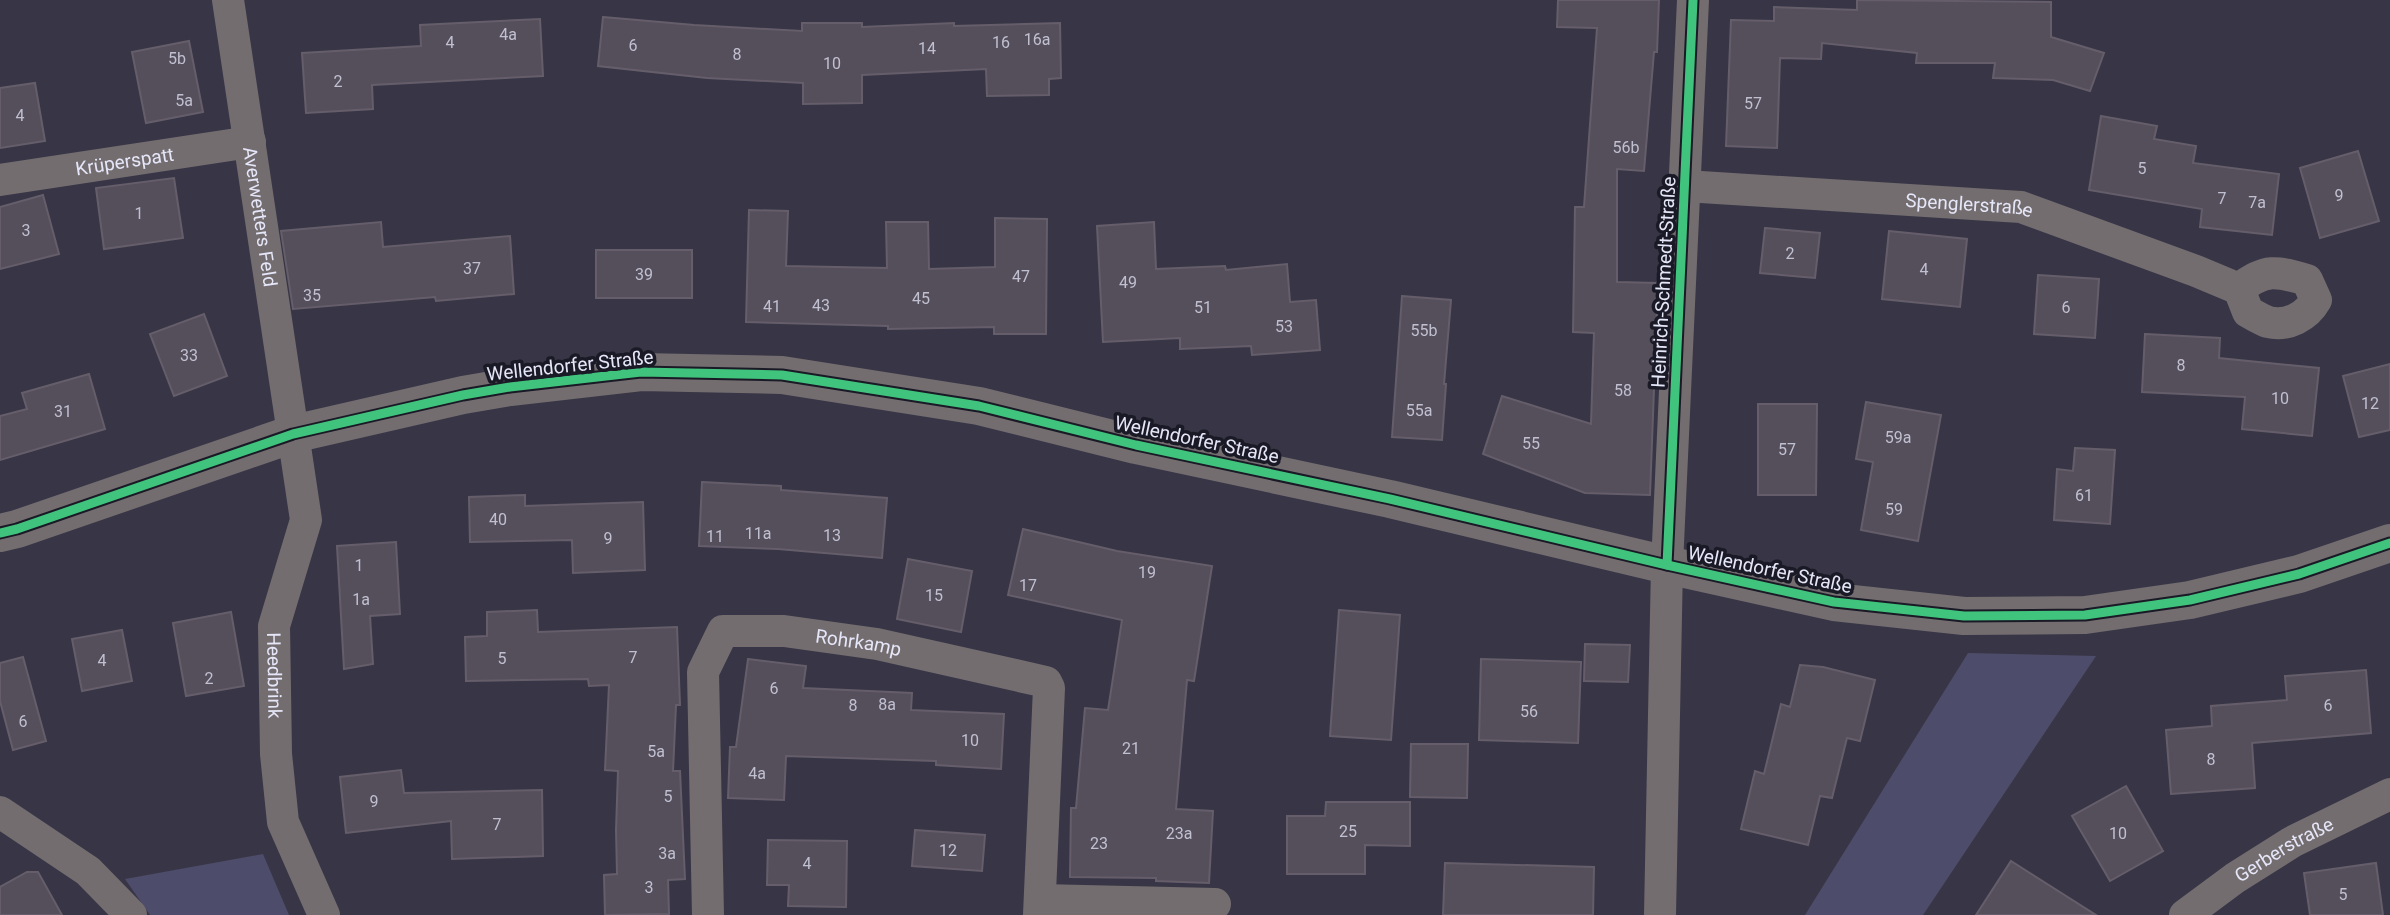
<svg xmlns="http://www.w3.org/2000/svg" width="2390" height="915" font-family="Roboto,sans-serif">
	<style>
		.green { fill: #4d4c6a }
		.building { fill: #554e5b; stroke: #655e6a; stroke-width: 2 }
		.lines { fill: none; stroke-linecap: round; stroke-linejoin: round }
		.minor { stroke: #746d70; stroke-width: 32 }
		.tertiary { stroke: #746d70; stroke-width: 38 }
		.cycleway-casing { stroke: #1a1a27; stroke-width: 13 }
		.cycleway { stroke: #40c37c; stroke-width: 9 }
		.labels { text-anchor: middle; stroke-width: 7; stroke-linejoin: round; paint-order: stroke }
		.number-label { font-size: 16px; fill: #c1c0d1 }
		.street-label { font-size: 19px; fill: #e5e6f8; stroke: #1a1a27 }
	</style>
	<rect width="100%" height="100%" fill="#383646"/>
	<g class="green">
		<polygon points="1968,653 2096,656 1923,915 1805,915"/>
		<polygon points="263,854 289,915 150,915 125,879"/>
	</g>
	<g class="building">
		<polygon points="1558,0 1659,0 1657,52 1654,52 1644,171 1617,169 1617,282 1658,283 1650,495 1585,493 1483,454 1502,396 1591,424 1594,333 1573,332 1575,207 1584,207 1597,28 1557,27"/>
		<polygon points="1857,0 2051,2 2051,37 2104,53 2090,91 2053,80 1993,78 1995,63 1916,63 1917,53 1822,43 1821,59 1780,58 1777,148 1726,146 1731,20 1774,21 1774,7 1857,10"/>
		<polygon points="603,17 694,25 802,31 802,23 862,23 862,27 954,23 954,26 1060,23 1061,78 1049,79 1049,95 987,96 986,69 862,75 862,103 803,104 803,83 707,78 598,66"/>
		<polygon points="540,19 543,76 372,85 373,109 306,113 302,53 421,46 420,25"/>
		<polygon points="189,41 203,112 146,123 132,52"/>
		<polygon points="35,83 45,141 0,148 0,88"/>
		<polygon points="2101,116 2157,126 2154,139 2196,146 2193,163 2279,174 2272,235 2200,227 2202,209 2089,190"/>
		<polygon points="2358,151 2379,221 2320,238 2300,168"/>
		<polygon points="174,178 183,238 104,249 96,188"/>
		<polygon points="43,195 59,254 0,269 0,207"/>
		<polygon points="749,210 788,211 786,266 887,268 886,222 928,222 929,269 995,267 995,218 1047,219 1046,334 994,334 994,327 888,329 888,326 746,322"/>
		<polygon points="381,222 383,247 510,236 514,294 436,301 435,297 293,309 281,231"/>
		<polygon points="1154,222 1156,269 1225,266 1226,270 1287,264 1290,302 1316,300 1320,350 1252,355 1251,346 1180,349 1180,338 1103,342 1097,226"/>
		<polygon points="1765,228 1820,233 1815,278 1760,273"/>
		<polygon points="1889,231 1967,239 1960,307 1882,299"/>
		<rect x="596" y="250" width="96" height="48"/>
		<polygon points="2038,275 2099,279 2095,338 2034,334"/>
		<polygon points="1402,296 1451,300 1444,384 1446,384 1442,440 1392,437"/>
		<polygon points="204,314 227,376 174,396 150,334"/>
		<polygon points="2145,334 2220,338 2219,358 2319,368 2312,436 2242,429 2245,397 2142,392"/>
		<polygon points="2390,364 2390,430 2359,437 2343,376"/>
		<polygon points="89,374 105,429 0,460 0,416 27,409 22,393"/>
		<polygon points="1866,402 1941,415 1918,541 1861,530 1873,462 1856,459"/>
		<polygon points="1758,404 1817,404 1816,495 1758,495"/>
		<polygon points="2075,448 2115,450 2110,524 2054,520 2057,469 2073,471"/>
		<polygon points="702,482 781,486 781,490 887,498 882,558 778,549 699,546"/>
		<polygon points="525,495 525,506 643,502 645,570 573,573 572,540 470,542 469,497"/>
		<polygon points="1023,529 1117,551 1212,566 1194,681 1187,680 1176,809 1213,811 1209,883 1156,881 1156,878 1070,877 1071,808 1076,808 1085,708 1108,710 1122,620 1008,595"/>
		<polygon points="396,542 400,614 370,616 373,664 344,669 337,546"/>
		<polygon points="908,559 972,571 961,632 897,619"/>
		<polygon points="537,610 538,632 677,627 680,705 676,705 673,771 680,771 685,879 668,880 669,914 605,915 604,875 617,874 616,830 618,771 605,770 609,685 589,686 588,679 466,681 465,637 487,636 487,612"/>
		<polygon points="1339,610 1400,615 1391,740 1330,736"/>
		<polygon points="231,612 244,686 186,696 173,623"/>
		<polygon points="122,630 132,681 82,691 72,639"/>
		<polygon points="1585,644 1630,645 1628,682 1584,681"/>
		<polygon points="23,657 46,741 13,750 0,701 0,663"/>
		<polygon points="748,659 806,666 803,688 912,693 911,710 1004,714 1001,769 936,765 936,761 786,756 784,800 728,798 730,747 736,747"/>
		<polygon points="1481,659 1581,662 1578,743 1479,740"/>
		<polygon points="1800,665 1823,667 1875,680 1860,741 1847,738 1832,798 1820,796 1808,845 1741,829 1755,771 1764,774 1781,704 1790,707"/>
		<polygon points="2366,670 2371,733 2252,743 2255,788 2171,794 2166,730 2212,726 2211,706 2287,700 2285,676"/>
		<polygon points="1411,744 1468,744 1467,798 1410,797"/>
		<polygon points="401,770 404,793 542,790 543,856 452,859 451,821 346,833 340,777"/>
		<polygon points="2126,786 2163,851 2110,881 2072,816"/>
		<polygon points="1326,802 1410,802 1410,846 1365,845 1365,874 1287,874 1287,816 1325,816"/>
		<polygon points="915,830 985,835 982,871 912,866"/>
		<polygon points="768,840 847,841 846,907 788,906 789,885 767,885"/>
		<polygon points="2011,861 2096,915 1976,915"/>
		<polygon points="1445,863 1594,867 1593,915 1443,915"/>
		<polygon points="2376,863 2383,915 2310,915 2304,873"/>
		<polygon points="27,872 38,872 62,915 0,915 0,887"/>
	</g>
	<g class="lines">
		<g class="minor">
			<path id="s1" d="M228,0L306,520L274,626L276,754L283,822L324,915"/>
			<path id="s2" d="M0,180L250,142"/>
			<path id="s3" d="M1685,186L2021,207L2196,271L2239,289C2265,268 2277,271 2307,280L2316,300C2307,316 2288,327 2268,322C2262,320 2254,315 2248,312L2239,289"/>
			<polyline points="0,812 88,871 131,915"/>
			<polyline points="1040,900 1215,904"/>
			<path id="s4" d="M708,915L703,672L723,631H784L877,644L1046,682L1049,688L1039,915"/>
			<polyline points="1660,915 1667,565 1693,0"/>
			<path id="s5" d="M2185,915L2235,878L2292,842L2390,794"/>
		</g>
		<polyline class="tertiary" points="0,533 17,529 293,434 463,395 510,387 641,372 782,375 979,406 1136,445 1390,499 1667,565 1834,602 1964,616 2085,615 2190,600 2299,574 2390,543"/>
		<g class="cycleway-casing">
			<g id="cycleway">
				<polyline points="0,533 17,529 293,434 463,395 510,387 641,372 782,375 979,406 1136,445 1390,499 1667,565 1834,602 1964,616 2085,615 2190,600 2299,574 2390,543"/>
				<polyline points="1667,565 1693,0"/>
			</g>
		</g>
		<use href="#cycleway" class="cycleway"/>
	</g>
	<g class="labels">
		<g class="number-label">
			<text x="508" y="40">4a</text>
			<text x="1037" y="45">16a</text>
			<text x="450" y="48">4</text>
			<text x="1001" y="48">16</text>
			<text x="633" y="51">6</text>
			<text x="927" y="54">14</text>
			<text x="737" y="60">8</text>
			<text x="177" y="64">5b</text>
			<text x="832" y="69">10</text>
			<text x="338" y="87">2</text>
			<text x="184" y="106">5a</text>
			<text x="1753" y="109">57</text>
			<text x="20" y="121">4</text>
			<text x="1626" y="153">56b</text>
			<text x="2142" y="174">5</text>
			<text x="2339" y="201">9</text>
			<text x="2222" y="204">7</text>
			<text x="2257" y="208">7a</text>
			<text x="139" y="219">1</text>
			<text x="26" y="236">3</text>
			<text x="1790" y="259">2</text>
			<text x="472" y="274">37</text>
			<text x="1924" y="275">4</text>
			<text x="644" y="280">39</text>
			<text x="1021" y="282">47</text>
			<text x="1128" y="288">49</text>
			<text x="312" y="301">35</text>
			<text x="921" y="304">45</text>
			<text x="821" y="311">43</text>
			<text x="772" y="312">41</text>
			<text x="1203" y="313">51</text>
			<text x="2066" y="313">6</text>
			<text x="1284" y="332">53</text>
			<text x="1424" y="336">55b</text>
			<text x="189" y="361">33</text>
			<text x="2181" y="371">8</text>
			<text x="1623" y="396">58</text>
			<text x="2280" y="404">10</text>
			<text x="2370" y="409">12</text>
			<text x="1419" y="416">55a</text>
			<text x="63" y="417">31</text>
			<text x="1898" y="443">59a</text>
			<text x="1531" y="449">55</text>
			<text x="1787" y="455">57</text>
			<text x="2084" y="501">61</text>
			<text x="1894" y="515">59</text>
			<text x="498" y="525">40</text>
			<text x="758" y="539">11a</text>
			<text x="832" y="541">13</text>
			<text x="715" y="542">11</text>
			<text x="608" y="544">9</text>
			<text x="359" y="571">1</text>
			<text x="1147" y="578">19</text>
			<text x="1028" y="591">17</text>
			<text x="934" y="601">15</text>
			<text x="361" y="605">1a</text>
			<text x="633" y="663">7</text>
			<text x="502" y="664">5</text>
			<text x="102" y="666">4</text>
			<text x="209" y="684">2</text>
			<text x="774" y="694">6</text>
			<text x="887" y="710">8a</text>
			<text x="853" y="711">8</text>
			<text x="2328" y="711">6</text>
			<text x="1529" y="717">56</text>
			<text x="23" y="727">6</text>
			<text x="970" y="746">10</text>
			<text x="1131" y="754">21</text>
			<text x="656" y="757">5a</text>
			<text x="2211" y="765">8</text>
			<text x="757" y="779">4a</text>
			<text x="668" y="802">5</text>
			<text x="374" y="807">9</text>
			<text x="497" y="830">7</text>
			<text x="1348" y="837">25</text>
			<text x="1179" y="839">23a</text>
			<text x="2118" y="839">10</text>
			<text x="1099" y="849">23</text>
			<text x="948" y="856">12</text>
			<text x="667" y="859">3a</text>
			<text x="807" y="869">4</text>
			<text x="649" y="893">3</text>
			<text x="2343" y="900">5</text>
		</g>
		<g class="street-label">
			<text dy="7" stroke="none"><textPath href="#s2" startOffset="126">Krüperspatt</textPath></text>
			<text dy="7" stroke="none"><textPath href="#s3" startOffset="285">Spenglerstraße</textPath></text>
			<text dy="7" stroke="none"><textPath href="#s1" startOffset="219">Averwetters Feld</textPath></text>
			<text transform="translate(1663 282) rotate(-87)" y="7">Heinrich-Schmedt-Straße</text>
			<text transform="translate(570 365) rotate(-6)" y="7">Wellendorfer Straße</text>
			<text transform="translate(1197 439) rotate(12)" y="7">Wellendorfer Straße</text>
			<text transform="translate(1770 569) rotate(12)" y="7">Wellendorfer Straße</text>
			<text dy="7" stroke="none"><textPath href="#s4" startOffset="425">Rohrkamp</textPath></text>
			<text dy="7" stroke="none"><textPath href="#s1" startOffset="686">Heedbrink</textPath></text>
			<text dy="7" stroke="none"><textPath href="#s5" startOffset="119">Gerberstraße</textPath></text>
		</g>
	</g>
</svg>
